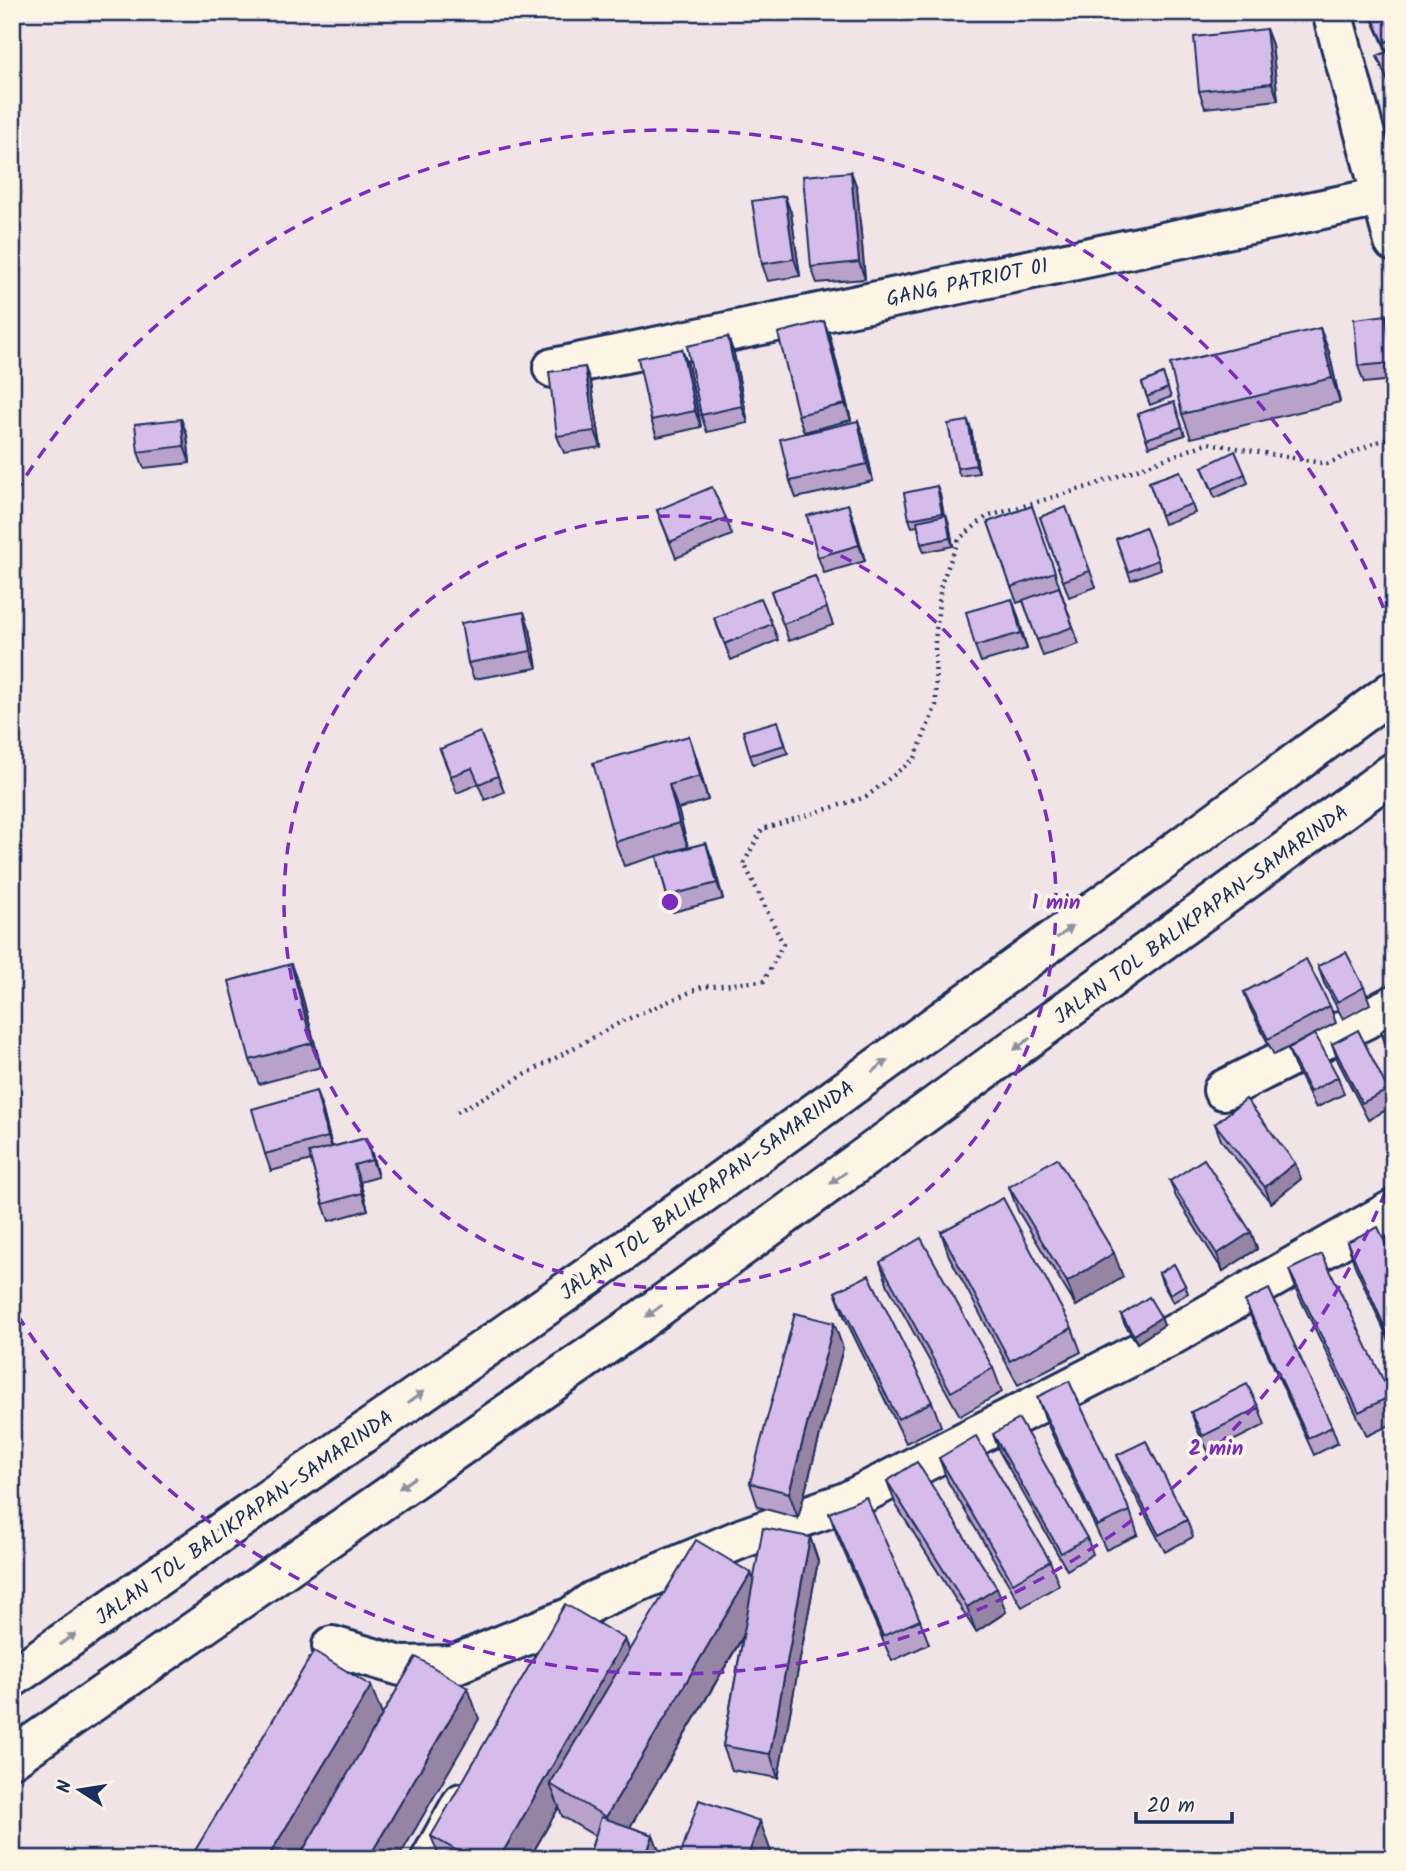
<svg xmlns="http://www.w3.org/2000/svg" width="1406" height="1871" font-family="Kalam,sans-serif">
	<style>
		.lines { fill: none; stroke-linecap: round; stroke-linejoin: round }
		.minor-casing { stroke: #1b2f5e; stroke-width: 44 }
		.highway-casing { stroke: #1b2f5e; stroke-width: 44 }
		.path { stroke: #1b2f5e; stroke-width: 4.5; stroke-dasharray: 2 5; stroke-linecap: butt }
		.minor { stroke: #fcf5e5; stroke-width: 38 }
		.highway { stroke: #fcf5e5; stroke-width: 38 }
		.wall { fill: #b8a2ca; stroke: #1b2f5e; stroke-width: 2 }
		.shaded-wall { fill: #9684a4; stroke: #1b2f5e; stroke-width: 2 }
		.building { fill: #d6bceb; stroke: #1b2f5e; stroke-width: 2 }
		.oneway { fill: #8c92a2 }
		.ring { fill: none; stroke: #7b2cbf; stroke-width: 3.5; stroke-dasharray: 12 9 }
		.labels { text-anchor: middle; stroke-width: 7; stroke-linejoin: round; paint-order: stroke }
		.street-label { font-size: 21px; fill: #1b2f5e; stroke: #fcf5e5 }
		.centre { fill: #7b2cbf; stroke: #fcf5e5; stroke-width: 3.5 }
		.ring-label { font-size: 21px; text-anchor: middle; font-weight: bold; fill: #7b2cbf; stroke: #fcf5e5; stroke-width: 7; stroke-linejoin: round; paint-order: stroke }
	</style>
	<rect width="100%" height="100%" fill="#f1e4e7"/>
	<filter id="ink" filterUnits="userSpaceOnUse"><feTurbulence type="fractalNoise" baseFrequency=".0143" numOctaves="2"/><feDisplacementMap in="SourceGraphic" scale="14" xChannelSelector="R" yChannelSelector="G"/><feConvolveMatrix kernelMatrix="1 2 1 2 8 2 1 2 1" color-interpolation-filters="sRGB"/></filter>
	<g filter="url(#ink)">
		<g class="lines">
			<g class="minor-casing">
				<g id="minor">
					<polyline points="1332,12 1394,242"/>
					<polyline points="553,368 1381,197"/>
					<polyline points="1223,1090 1394,1005"/>
					<polyline points="332,1646 401,1666 453,1665 571,1617 593,1601 743,1538 846,1502 1169,1337 1394,1209"/>
					<polyline points="431,1859 462,1803"/>
				</g>
			</g>
			<g class="highway-casing">
				<g id="highway">
					<polyline points="12,1678 589,1276 1164,860 1394,690"/>
					<polyline points="12,1758 626,1331 1394,772"/>
				</g>
			</g>
			<polyline class="path" points="457,1112 623,1021 702,987 764,981 783,944 744,863 762,829 866,797 915,758 936,705 935,641 941,584 959,539 986,517 1091,486 1208,443 1327,464 1394,435"/>
			<use href="#minor" class="minor"/>
			<use href="#highway" class="highway"/>
		</g>
		<g class="wall">
			<polygon points="1369,12 1394,12 1394,96 1377,56 1387,52"/>
			<polygon points="1266,29 1272,45 1278,100 1205,108 1199,91"/>
			<polygon points="851,172 857,188 865,279 817,283 811,267"/>
			<polygon points="791,213 800,276 768,281 762,264"/>
			<polygon points="1320,328 1329,352 1340,402 1191,438 1182,414"/>
			<polygon points="1392,332 1394,345 1394,380 1364,383 1358,366"/>
			<polygon points="728,337 734,354 748,423 707,432 701,415"/>
			<polygon points="830,337 851,420 804,432 798,415"/>
			<polygon points="688,365 701,427 657,437 651,420"/>
			<polygon points="1163,374 1171,397 1150,405 1142,383"/>
			<polygon points="591,383 601,447 564,453 557,436"/>
			<polygon points="1174,402 1185,435 1149,447 1138,414"/>
			<polygon points="181,419 187,435 190,463 144,468 138,452"/>
			<polygon points="858,421 864,438 873,481 796,498 790,481"/>
			<polygon points="968,421 971,429 979,473 960,476 957,468"/>
			<polygon points="1202,467 1245,474 1248,483 1215,498"/>
			<polygon points="1180,471 1195,513 1164,524 1149,482"/>
			<polygon points="937,486 940,494 944,516 946,515 949,524 953,546 924,552 921,544 918,526 912,527 909,519"/>
			<polygon points="1032,506 1079,644 1043,656 1023,601 1017,603 988,522"/>
			<polygon points="1066,507 1096,587 1069,597 1040,517"/>
			<polygon points="657,510 726,518 732,535 676,558"/>
			<polygon points="854,521 865,561 824,573 818,557"/>
			<polygon points="1145,527 1161,569 1131,580 1116,539"/>
			<polygon points="815,576 833,625 789,641 771,591"/>
			<polygon points="1018,616 1027,649 981,662 975,646"/>
			<polygon points="714,618 772,624 778,640 731,660"/>
			<polygon points="530,629 537,668 474,679 468,663"/>
			<polygon points="781,730 788,753 753,764 750,755"/>
			<polygon points="689,736 697,760 708,800 678,809 688,847 667,853 706,843 712,859 723,899 673,912 667,896 657,856 624,866 615,842"/>
			<polygon points="440,749 498,776 504,792 485,800 478,784 457,793"/>
			<polygon points="1318,966 1364,987 1370,1004 1343,1019 1324,983"/>
			<polygon points="300,988 321,1067 259,1084 250,1060"/>
			<polygon points="1244,992 1330,1006 1336,1023 1274,1055 1250,1008"/>
			<polygon points="1394,1020 1394,1056 1387,1048 1381,1032"/>
			<polygon points="1332,1044 1388,1090 1394,1106 1368,1120 1338,1061"/>
			<polygon points="1288,1049 1338,1077 1344,1094 1316,1108 1294,1065"/>
			<polygon points="322,1108 332,1147 366,1138 372,1154 378,1177 360,1182 368,1210 329,1221 323,1204 311,1160 271,1171 265,1154"/>
			<polygon points="1215,1124 1295,1163 1301,1179 1271,1203 1221,1140"/>
			<polygon points="1170,1181 1251,1232 1257,1249 1223,1271 1176,1197"/>
			<polygon points="1009,1187 1123,1277 1076,1306 1018,1211"/>
			<polygon points="941,1232 1072,1328 1081,1352 1018,1385 949,1256"/>
			<polygon points="1347,1242 1394,1262 1394,1352 1355,1266"/>
			<polygon points="880,1262 993,1368 1002,1392 960,1416 888,1286"/>
			<polygon points="1289,1270 1391,1396 1394,1402 1394,1423 1367,1436 1298,1294"/>
			<polygon points="1159,1273 1185,1285 1188,1293 1173,1302 1162,1282"/>
			<polygon points="835,1292 932,1402 941,1426 906,1443 844,1316"/>
			<polygon points="1245,1301 1332,1427 1338,1443 1314,1455 1251,1317"/>
			<polygon points="1121,1315 1164,1325 1137,1343 1124,1323"/>
			<polygon points="843,1348 798,1518 758,1507 750,1483"/>
			<polygon points="1037,1397 1130,1511 1138,1535 1106,1550 1046,1421"/>
			<polygon points="1259,1408 1265,1425 1209,1453 1197,1429 1191,1412"/>
			<polygon points="993,1434 1087,1538 1093,1554 1067,1570 999,1451"/>
			<polygon points="1117,1455 1187,1520 1193,1537 1165,1552 1123,1472"/>
			<polygon points="939,1458 1050,1561 1059,1585 1022,1607 948,1482"/>
			<polygon points="887,1481 997,1588 1006,1612 976,1632 896,1505"/>
			<polygon points="829,1513 920,1620 929,1644 892,1661 838,1538"/>
			<polygon points="810,1537 818,1561 778,1778 732,1770 723,1746 743,1637 630,1827 653,1835 662,1859 588,1859 595,1836 562,1816 559,1807 529,1859 440,1859 431,1836 625,1639 630,1651 751,1573 753,1580"/>
		</g>
		<g class="shaded-wall">
			<polygon points="1266,29 1272,45 1278,100 1272,83"/>
			<polygon points="851,172 857,188 865,279 859,262"/>
			<polygon points="785,196 791,213 800,276 794,259"/>
			<polygon points="1386,315 1392,332 1394,370 1391,363"/>
			<polygon points="824,321 830,337 851,420 845,404"/>
			<polygon points="1320,328 1329,352 1340,402 1332,378"/>
			<polygon points="728,337 734,354 748,423 742,406"/>
			<polygon points="682,349 688,365 701,427 695,411"/>
			<polygon points="585,367 591,383 601,447 595,431"/>
			<polygon points="181,419 187,435 190,463 184,446"/>
			<polygon points="858,421 864,438 873,481 867,464"/>
			<polygon points="968,421 971,429 979,473 976,465"/>
			<polygon points="937,486 940,494 945,521 942,513"/>
			<polygon points="848,504 854,521 865,561 859,545"/>
			<polygon points="946,515 949,524 953,546 950,538"/>
			<polygon points="1012,599 1018,616 1027,649 1021,633"/>
			<polygon points="524,612 530,629 537,668 531,651"/>
			<polygon points="689,736 697,760 708,800 700,776"/>
			<polygon points="669,785 678,809 688,847 679,823"/>
			<polygon points="706,843 712,859 723,899 717,883"/>
			<polygon points="291,964 300,988 321,1067 312,1043"/>
			<polygon points="316,1091 322,1108 334,1154 328,1137"/>
			<polygon points="366,1138 372,1154 378,1177 372,1160"/>
			<polygon points="1295,1163 1301,1179 1271,1203 1265,1187"/>
			<polygon points="354,1165 360,1182 368,1210 362,1193"/>
			<polygon points="1251,1232 1257,1249 1223,1271 1217,1254"/>
			<polygon points="1114,1253 1123,1277 1076,1306 1067,1282"/>
			<polygon points="1161,1317 1164,1325 1137,1343 1134,1335"/>
			<polygon points="834,1323 843,1348 798,1518 789,1493"/>
			<polygon points="810,1537 818,1561 778,1778 770,1754"/>
			<polygon points="751,1573 762,1604 617,1849 606,1817"/>
			<polygon points="997,1588 1006,1612 976,1632 967,1607"/>
			<polygon points="625,1639 637,1671 550,1784 559,1807 529,1859 499,1859"/>
			<polygon points="371,1686 383,1717 298,1859 267,1859"/>
			<polygon points="468,1688 479,1719 398,1859 368,1859"/>
			<polygon points="760,1821 771,1852 769,1859 747,1859"/>
			<polygon points="653,1835 662,1859 645,1859"/>
		</g>
		<g class="building">
			<polygon points="1370,12 1394,12 1394,38 1384,43"/>
			<polygon points="1266,29 1272,83 1199,91 1194,37"/>
			<polygon points="1394,49 1394,78 1388,81 1377,56"/>
			<polygon points="851,172 859,262 811,267 803,176"/>
			<polygon points="785,196 794,259 762,264 752,201"/>
			<polygon points="1386,315 1391,363 1358,366 1354,319"/>
			<polygon points="824,321 845,404 798,415 778,333"/>
			<polygon points="1320,328 1332,378 1182,414 1170,364"/>
			<polygon points="728,337 742,406 701,415 687,346"/>
			<polygon points="682,349 695,411 651,420 638,358"/>
			<polygon points="585,367 595,431 557,436 549,372"/>
			<polygon points="1163,374 1168,388 1147,397 1142,383"/>
			<polygon points="1174,402 1182,427 1146,439 1138,414"/>
			<polygon points="181,419 184,446 138,452 135,424"/>
			<polygon points="858,421 867,464 790,481 780,439"/>
			<polygon points="968,421 976,465 957,468 948,424"/>
			<polygon points="1235,451 1245,474 1212,489 1202,467"/>
			<polygon points="1180,471 1192,504 1161,515 1149,482"/>
			<polygon points="937,486 942,513 909,519 904,493"/>
			<polygon points="712,487 726,518 670,542 657,510"/>
			<polygon points="848,504 859,545 818,557 807,516"/>
			<polygon points="1032,506 1055,572 1011,587 988,522"/>
			<polygon points="1066,507 1090,571 1063,581 1040,517"/>
			<polygon points="946,515 950,538 921,544 917,521"/>
			<polygon points="1145,527 1158,560 1128,572 1116,539"/>
			<polygon points="815,576 827,608 783,624 771,591"/>
			<polygon points="1059,587 1073,627 1037,640 1023,600"/>
			<polygon points="761,598 772,624 725,644 714,618"/>
			<polygon points="1012,599 1021,633 975,646 966,612"/>
			<polygon points="524,612 531,651 468,663 461,623"/>
			<polygon points="778,721 785,745 750,755 743,731"/>
			<polygon points="480,732 498,776 479,784 472,768 451,776 440,749"/>
			<polygon points="689,736 700,776 669,785 679,823 615,842 593,763"/>
			<polygon points="706,843 717,883 667,896 657,856"/>
			<polygon points="1346,952 1364,987 1337,1002 1318,966"/>
			<polygon points="1306,959 1330,1006 1268,1039 1244,992"/>
			<polygon points="291,964 312,1043 250,1060 229,981"/>
			<polygon points="1394,1020 1394,1046 1381,1032"/>
			<polygon points="1358,1030 1388,1090 1362,1103 1332,1044"/>
			<polygon points="1315,1034 1338,1077 1310,1092 1288,1049"/>
			<polygon points="316,1091 328,1137 265,1154 252,1109"/>
			<polygon points="1246,1099 1295,1163 1265,1187 1215,1124"/>
			<polygon points="366,1138 372,1160 354,1165 362,1193 323,1204 309,1153"/>
			<polygon points="1057,1158 1114,1253 1067,1282 1009,1187"/>
			<polygon points="1204,1159 1251,1232 1217,1254 1170,1181"/>
			<polygon points="1003,1198 1072,1328 1010,1361 941,1232"/>
			<polygon points="1378,1227 1394,1262 1394,1348 1347,1242"/>
			<polygon points="921,1238 993,1368 951,1392 880,1262"/>
			<polygon points="1322,1254 1391,1396 1359,1412 1289,1270"/>
			<polygon points="1174,1264 1185,1285 1170,1294 1159,1273"/>
			<polygon points="869,1275 932,1402 898,1419 835,1292"/>
			<polygon points="1269,1289 1332,1427 1308,1438 1245,1301"/>
			<polygon points="1149,1297 1161,1317 1134,1335 1121,1315"/>
			<polygon points="795,1313 834,1323 789,1493 750,1483"/>
			<polygon points="1069,1381 1130,1511 1097,1526 1037,1397"/>
			<polygon points="1247,1384 1259,1408 1203,1436 1191,1412"/>
			<polygon points="1019,1419 1087,1538 1061,1553 993,1434"/>
			<polygon points="976,1436 1050,1561 1013,1583 939,1458"/>
			<polygon points="1146,1441 1187,1520 1159,1535 1117,1455"/>
			<polygon points="917,1462 997,1588 967,1607 887,1481"/>
			<polygon points="866,1497 920,1620 883,1636 829,1513"/>
			<polygon points="763,1528 810,1537 770,1754 723,1746"/>
			<polygon points="696,1540 751,1573 606,1817 550,1784"/>
			<polygon points="565,1604 625,1639 499,1859 472,1859 431,1836"/>
			<polygon points="314,1651 371,1686 267,1859 190,1859"/>
			<polygon points="416,1657 468,1688 368,1859 298,1859"/>
			<polygon points="699,1800 760,1821 747,1859 679,1859"/>
			<polygon points="601,1817 653,1835 645,1859 588,1859"/>
		</g>
		<defs><path id="oneway-solid" d="M-6-.8H1V-3.2L6.5 0L1 3.2V.8H-6Z" transform="scale(1.75)"/></defs>
		<g class="oneway">
			<use href="#oneway-solid" transform="translate(1065 932) rotate(-36)"/>
			<use href="#oneway-solid" transform="translate(1022 1044) rotate(144)"/>
			<use href="#oneway-solid" transform="translate(880 1066) rotate(-36)"/>
			<use href="#oneway-solid" transform="translate(838 1178) rotate(144)"/>
			<use href="#oneway-solid" transform="translate(654 1311) rotate(144)"/>
			<use href="#oneway-solid" transform="translate(416 1397) rotate(-35)"/>
			<use href="#oneway-solid" transform="translate(407 1483) rotate(145)"/>
			<use href="#oneway-solid" transform="translate(68 1639) rotate(-35)"/>
		</g>
	</g>
	<g class="ring">
		<circle cx="670" cy="902" r="386"/>
		<path d="M1393 1172A772 772 0 0 1 15 1311M15 493A772 772 0 0 1 1393 632"/>
	</g>
	<g class="labels">
		<g class="street-label">
			<text transform="translate(967 282) rotate(-12)" y="7">GANG PATRIOT 01</text>
			<text transform="translate(1201 914) rotate(-36)" y="7">JALAN TOL BALIKPAPAN–SAMARINDA</text>
			<text transform="translate(707 1190) rotate(-36)" y="7">JALAN TOL BALIKPAPAN–SAMARINDA</text>
			<text transform="translate(244 1517) rotate(-35)" y="7">JALAN TOL BALIKPAPAN–SAMARINDA</text>
		</g>
	</g>
	<circle cx="670" cy="902" r="10" class="centre"/>
	<g class="ring-label">
		<text x="1056" y="909">1 min</text>
		<text x="1216" y="1455">2 min</text>
	</g>
	<rect width="1406" height="1871" fill="none" stroke="#fcf5e5" stroke-width="42"/>
	<rect x="21" y="21" width="1364" height="1829" fill="none" stroke="#1b2f5e" stroke-width="2.5" filter="url(#ink)"/>
	<g transform="translate(80 1790) rotate(282)" stroke="#fcf5e5" stroke-width="5" paint-order="stroke">
	<path d="M0-5L12 26L0 18L-12 26Z" fill="#1b2f5e"/>
	<text y="-10" font-size="19" font-weight="bold" text-anchor="middle" fill="#1b2f5e">N</text>
	</g>
	<path d="M1136 1812v10h96v-10" fill="none" stroke="#1b2f5e" stroke-width="3.5"/>
	<text x="1147" y="1812" font-size="21" fill="#1b2f5e" stroke="#fcf5e5" stroke-width="5" paint-order="stroke">20 m</text>
</svg>
